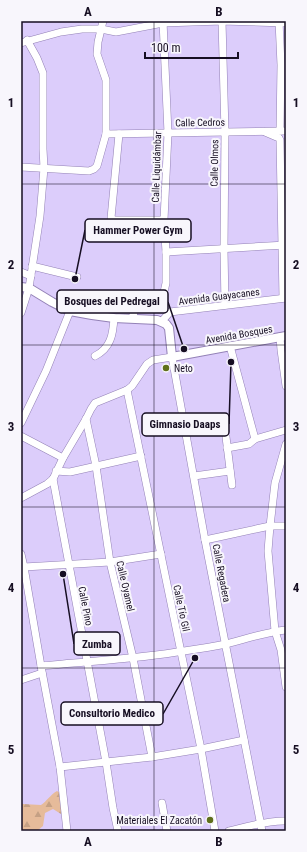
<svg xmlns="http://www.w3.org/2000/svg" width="307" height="852" font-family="'Roboto Condensed',sans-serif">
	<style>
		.forest { fill: url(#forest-firs) }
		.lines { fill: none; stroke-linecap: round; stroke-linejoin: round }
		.minor-casing { stroke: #9381b6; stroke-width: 8 }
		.tertiary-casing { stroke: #9381b6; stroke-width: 10 }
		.minor { stroke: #fff; stroke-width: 7 }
		.tertiary { stroke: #fff; stroke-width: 8 }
		.grid { fill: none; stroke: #160e22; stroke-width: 1; stroke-opacity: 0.55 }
		.poi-dot { fill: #5f6f1b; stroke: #f8f6fc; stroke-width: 1.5 }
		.labels { text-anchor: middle; stroke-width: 4; stroke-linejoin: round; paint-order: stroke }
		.street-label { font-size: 10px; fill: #160e22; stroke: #f8f6fc }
		.poi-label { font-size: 10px; fill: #160e22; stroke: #f8f6fc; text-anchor: start }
		.leader { fill: none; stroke: #160e22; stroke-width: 1.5 }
		.callout-dot { fill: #160e22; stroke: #f8f6fc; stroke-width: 1.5 }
		.callout { fill: #f8f6fc; stroke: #160e22; stroke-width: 1.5 }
		.callout-label { font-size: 11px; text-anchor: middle; font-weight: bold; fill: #160e22 }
		.neatline { fill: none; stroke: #160e22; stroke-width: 1.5 }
		.grid-label { font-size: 13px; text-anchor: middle; font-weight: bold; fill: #160e22 }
	</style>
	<defs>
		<pattern id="forest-firs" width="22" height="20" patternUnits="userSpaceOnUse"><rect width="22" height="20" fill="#e6bb9a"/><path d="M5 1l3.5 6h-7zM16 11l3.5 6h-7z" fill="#c5a084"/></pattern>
	</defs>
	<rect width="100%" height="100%" fill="#dccdfb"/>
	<path class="forest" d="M57,791L62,794L66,807L61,814L53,809L45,813L43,826L37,831H21V803L23,804L41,805C47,801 50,795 57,791Z"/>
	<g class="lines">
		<g class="minor-casing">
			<g id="minor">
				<polyline points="222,21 225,132 224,249 225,305"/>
				<polyline points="279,21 281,65 280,131"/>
				<polyline points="21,43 61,32 82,29 101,29 116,32 163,23 222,21 286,23"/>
				<polyline points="265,132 279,138 280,140 283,298"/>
				<polyline points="106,134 286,131"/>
				<polyline points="119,134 111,218 114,220 164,220"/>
				<polyline points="21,167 89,171 94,169 97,166 106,134 106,80 97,54 98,42 103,21"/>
				<polyline points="166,252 286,245"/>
				<polyline points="32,266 77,277"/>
				<polyline points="21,272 31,276"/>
				<polyline points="21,313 29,288 40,216 44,168 43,149 43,73 37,58 27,40"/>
				<polyline points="132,318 135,310 142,303 158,297 162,294 164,292 166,283 166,252 164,220 168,133 163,21"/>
				<polyline points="162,321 170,312 286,298"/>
				<polyline points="280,337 281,350 286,386"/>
				<polyline points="230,346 255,439"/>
				<path d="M95,356C111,348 113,334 114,318"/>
				<polyline points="127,390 201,749 215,831"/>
				<polyline points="86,419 96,466 110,562 133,658 152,757"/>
				<polyline points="21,423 46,371 70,311"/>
				<polyline points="21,436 63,458"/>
				<polyline points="226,437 232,485"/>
				<polyline points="286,444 275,483 270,526 268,551 275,631 281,650 286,687"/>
				<polyline points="227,448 249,444 255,439 286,430"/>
				<polyline points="56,471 70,472 141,456"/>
				<polyline points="194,476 230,471"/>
				<polyline points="53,479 106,762 113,808 118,831"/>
				<polyline points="21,498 47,484 53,479 63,458 86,419 91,409 95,403 127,390 132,386 147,364 153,360 172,357 205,540 262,831"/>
				<polyline points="205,540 270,526 286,526"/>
				<polyline points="21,554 24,567 41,666 60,767 67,831"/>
				<polyline points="24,567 110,562 161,554"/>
				<path d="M41,666C89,661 137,659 184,651C198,649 212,647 226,644C246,639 266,632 286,630"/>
				<polyline points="21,680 42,673"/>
				<polyline points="60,767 152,757 201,749 244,740"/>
				<polyline points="162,803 167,831"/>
				<path d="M229,831C245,827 269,820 286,821"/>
			</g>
		</g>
		<g class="tertiary-casing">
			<polyline id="tertiary" points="21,287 29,288 52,302 70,311 92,315 114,318 157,320 166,324 169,328 172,357 286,336"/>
		</g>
		<use href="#minor" class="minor"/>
		<use href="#tertiary" class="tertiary"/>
	</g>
	<path class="grid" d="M154,21V831M21,184H286M21,345H286M21,507H286M21,668H286"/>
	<g class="poi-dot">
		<circle cx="166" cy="368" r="4"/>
		<circle cx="210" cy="820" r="4"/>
	</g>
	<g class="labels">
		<g class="street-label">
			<text transform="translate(200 122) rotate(-1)" y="4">Calle Cedros</text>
			<text transform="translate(214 163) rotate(-89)" y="4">Calle Olmos</text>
			<text transform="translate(156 167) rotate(-88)" y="4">Calle Liquidámbar</text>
			<text transform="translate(219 296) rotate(-7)" y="4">Avenida Guayacanes</text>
			<text transform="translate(239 334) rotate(-10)" y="4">Avenida Bosques</text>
			<text transform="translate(222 573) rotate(79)" y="4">Calle Regadera</text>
			<text transform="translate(126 586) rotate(77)" y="4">Calle Oyamel</text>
			<text transform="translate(86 606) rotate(79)" y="4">Calle Pino</text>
			<text transform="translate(182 608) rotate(78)" y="4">Calle Tío Gil</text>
		</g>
		<g class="poi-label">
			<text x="174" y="372">Neto</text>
			<text x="202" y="824" text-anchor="end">Materiales El Zacatón</text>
		</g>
	</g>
	<path class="leader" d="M75 279L85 230M184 349L168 302M231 362L229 424M63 574L74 644M195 658L163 714"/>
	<g class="callout-dot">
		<circle cx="75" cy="279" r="4"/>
		<circle cx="184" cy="349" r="4"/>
		<circle cx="231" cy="362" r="4"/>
		<circle cx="63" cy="574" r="4"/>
		<circle cx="195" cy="658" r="4"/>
	</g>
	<g class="callout">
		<rect x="85" y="219" width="106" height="23" rx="4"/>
		<rect x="57" y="290" width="111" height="23" rx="4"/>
		<rect x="142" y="413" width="87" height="23" rx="4"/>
		<rect x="74" y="632" width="46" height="23" rx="4"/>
		<rect x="61" y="702" width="102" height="23" rx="4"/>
	</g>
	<g class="callout-label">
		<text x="138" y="234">Hammer Power Gym</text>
		<text x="112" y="305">Bosques del Pedregal</text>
		<text x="185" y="428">Gimnasio Daaps</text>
		<text x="97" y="648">Zumba</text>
		<text x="112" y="717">Consultorio Medico</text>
	</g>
	<rect width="307" height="852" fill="none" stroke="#f8f6fc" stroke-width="44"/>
	<path d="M145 52v6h93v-6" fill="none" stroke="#160e22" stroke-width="2"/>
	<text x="151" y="52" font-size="12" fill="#160e22" stroke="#f8f6fc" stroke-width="3" paint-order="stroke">100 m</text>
	<rect x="22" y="22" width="263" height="808" class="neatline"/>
	<g class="grid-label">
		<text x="88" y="16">A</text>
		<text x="219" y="16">B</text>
		<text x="11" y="107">1</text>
		<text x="296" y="107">1</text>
		<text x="11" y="269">2</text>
		<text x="296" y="269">2</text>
		<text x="11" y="431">3</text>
		<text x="296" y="431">3</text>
		<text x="11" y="592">4</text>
		<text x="296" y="592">4</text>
		<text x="11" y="754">5</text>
		<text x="296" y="754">5</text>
		<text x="88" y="846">A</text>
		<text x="219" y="846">B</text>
	</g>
</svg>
